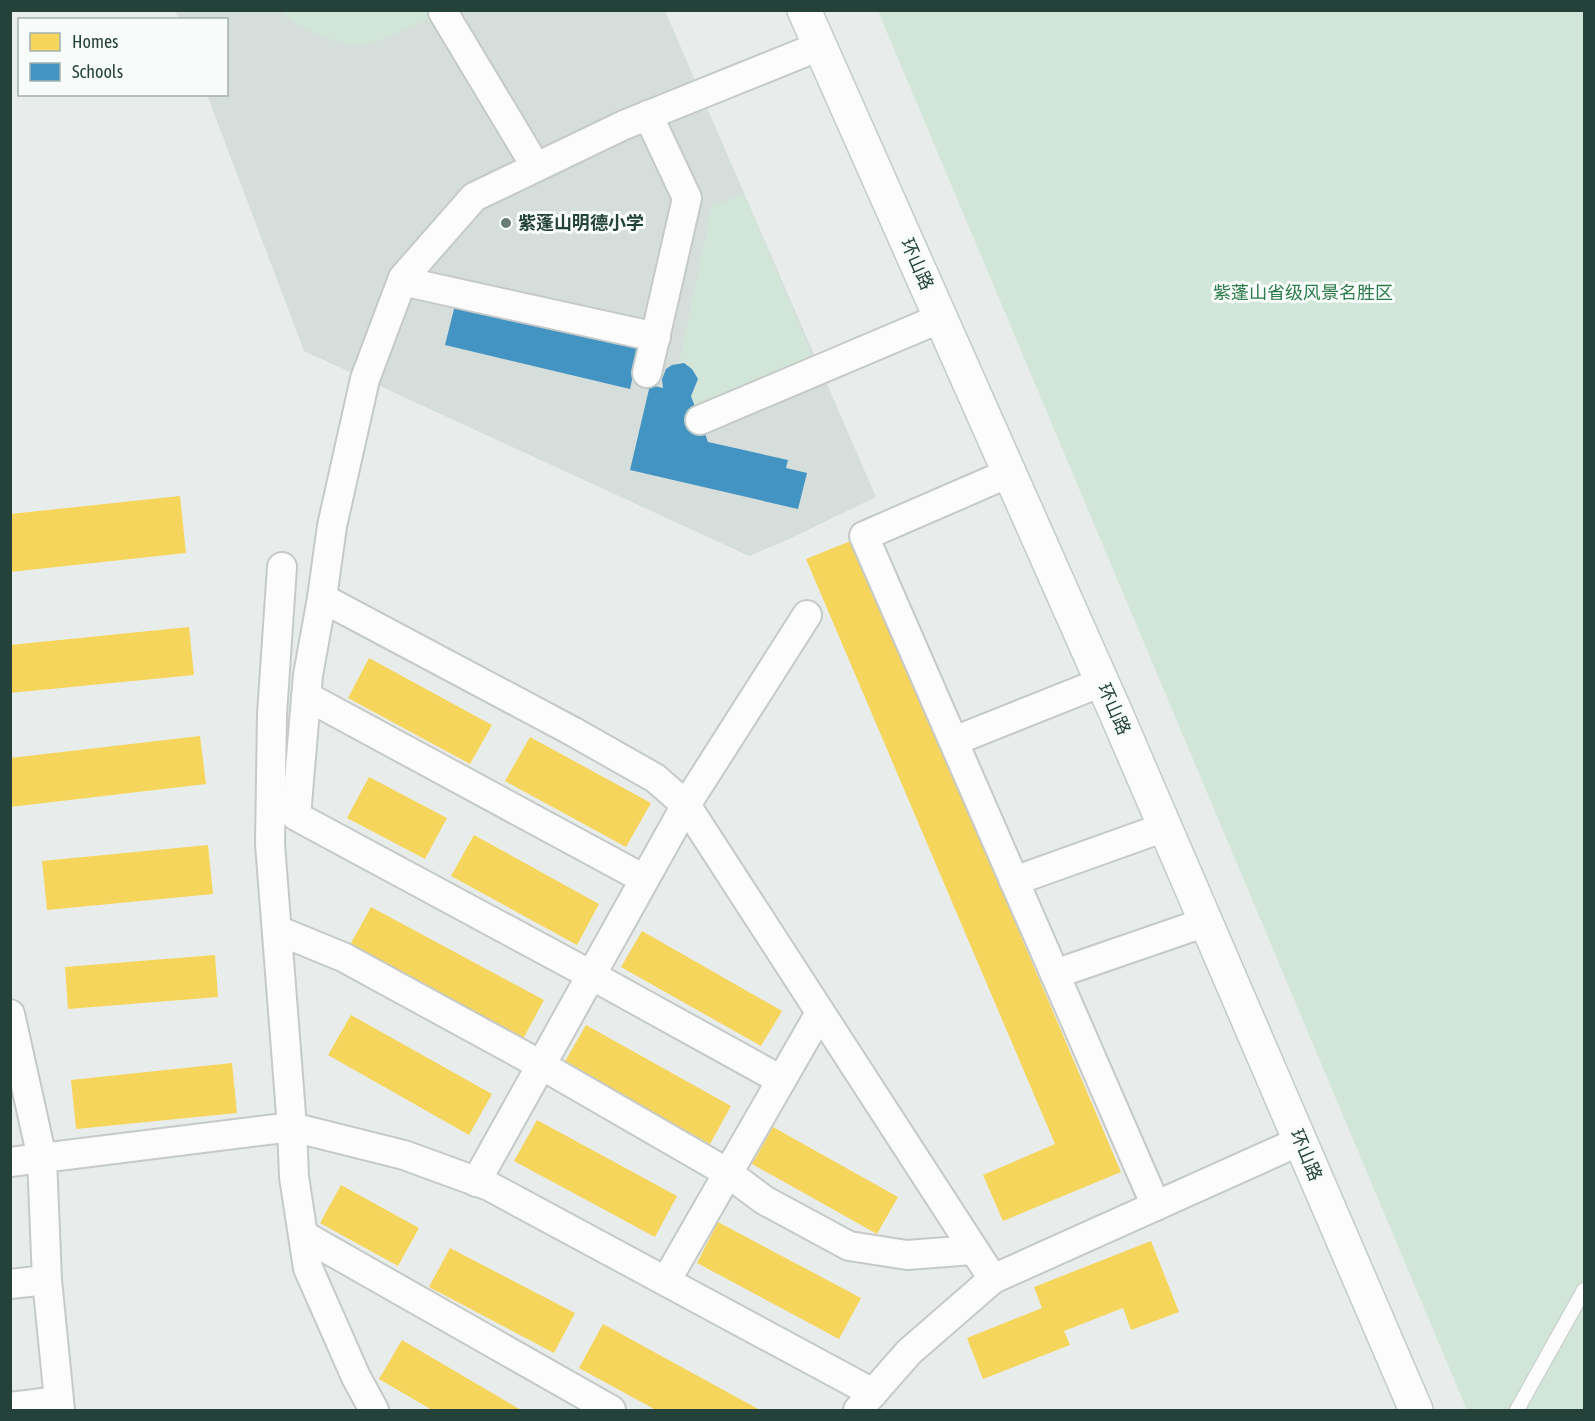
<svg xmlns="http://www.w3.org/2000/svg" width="1595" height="1421" font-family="'Asap Condensed','Noto Sans SC',sans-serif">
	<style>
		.built { fill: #d6dedb }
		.green { fill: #d1e6d8 }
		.homes { fill: #f6d55c }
		.schools { fill: #4393c3 }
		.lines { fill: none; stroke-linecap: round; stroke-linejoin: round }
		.service-casing { stroke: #c5cac8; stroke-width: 16 }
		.minor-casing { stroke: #c5cac8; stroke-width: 32 }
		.secondary-casing { stroke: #c3cbc8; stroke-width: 36 }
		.service { stroke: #fcfcfc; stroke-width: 14 }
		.minor { stroke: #fcfcfc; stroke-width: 28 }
		.secondary { stroke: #fcfcfc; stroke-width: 33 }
		.poi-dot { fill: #697e78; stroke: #f7fbf9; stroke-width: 2 }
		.labels { text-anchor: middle; stroke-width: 6; stroke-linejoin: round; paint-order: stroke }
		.poi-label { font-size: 18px; font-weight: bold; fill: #24423a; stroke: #f7fbf9; text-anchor: start }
		.street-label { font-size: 18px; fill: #24423a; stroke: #f7fbf9 }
		.park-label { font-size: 18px; fill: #2d7a4b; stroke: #f7fbf9 }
	</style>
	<rect width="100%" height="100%" fill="#e8edeb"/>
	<polygon class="built" points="175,11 665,11 876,497 785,541 749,556 304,351 207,95 226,94 226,20 179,19"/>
	<g class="green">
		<path d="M282,11H446C427,19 374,47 355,45C342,43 323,37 311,32C300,26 289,21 282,11Z"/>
		<polygon points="878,11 1584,11 1584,1410 1467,1410"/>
		<polygon points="744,194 815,363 695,408 691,396 694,390 698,379 692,369 684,363 679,364 712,206"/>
	</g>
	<g class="homes">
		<polygon points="180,496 186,553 10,572 10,514"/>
		<polygon points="853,540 1121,1172 1003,1221 983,1175 1055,1144 806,559"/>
		<polygon points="189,627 194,675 10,693 10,645"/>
		<polygon points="369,658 492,725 470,764 348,698"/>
		<polygon points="200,736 206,784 10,807 10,758"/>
		<polygon points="530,737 651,803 626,847 505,781"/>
		<polygon points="369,777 447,818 425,859 347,818"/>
		<polygon points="474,835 599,904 577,945 451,876"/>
		<polygon points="208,845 213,894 47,910 42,861"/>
		<polygon points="371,907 544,1000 523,1039 350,945"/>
		<polygon points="642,931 782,1011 761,1046 621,967"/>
		<polygon points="215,955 218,997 68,1009 65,967"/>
		<polygon points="351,1015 492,1094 469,1135 328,1055"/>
		<polygon points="586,1025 731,1106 710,1144 564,1063"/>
		<polygon points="232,1063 237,1113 76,1129 71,1080"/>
		<polygon points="537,1120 677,1196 655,1237 514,1161"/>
		<polygon points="773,1127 898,1197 877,1234 752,1164"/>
		<polygon points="341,1185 419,1228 398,1266 320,1223"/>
		<polygon points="718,1222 861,1298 839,1339 697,1263"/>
		<polygon points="1151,1241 1179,1312 1131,1330 1123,1308 1064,1331 1070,1345 983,1379 967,1338 1042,1308 1034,1287"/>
		<polygon points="450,1248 575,1313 554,1353 429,1287"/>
		<polygon points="603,1324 760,1410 656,1410 579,1368"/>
		<polygon points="402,1340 521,1410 432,1410 379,1379"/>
	</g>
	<g class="schools">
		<polygon points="455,305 639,348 630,389 445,345"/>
		<polygon points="684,363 692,369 698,379 691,396 708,442 788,460 786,468 807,473 798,509 630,470 650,385 663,388 662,379 666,369 672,365"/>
	</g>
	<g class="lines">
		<g class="service-casing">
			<polyline id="service" points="1517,1410 1584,1290"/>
		</g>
		<g class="minor-casing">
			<g id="minor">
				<polyline points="443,12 536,167"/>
				<polyline points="402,281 656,337"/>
				<polyline points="647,373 687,198 648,115"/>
				<polyline points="700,420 941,318"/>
				<polyline points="1009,473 864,536 1156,1206"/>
				<polyline points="282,567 272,714 270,844 292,1127 294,1177 308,1268 356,1377 374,1410"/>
				<polyline points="322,598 572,731 655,778 686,805 993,1279"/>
				<polyline points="306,696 644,879"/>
				<polyline points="954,741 1102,682"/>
				<polyline points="1014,881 1165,827"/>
				<polyline points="277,930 343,957 541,1065 728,1173 764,1200 849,1246 907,1255 973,1250"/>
				<polyline points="1055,974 1206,922"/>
				<polyline points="10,1014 42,1158 47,1280 60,1410"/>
				<polyline points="781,1080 591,975 296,816 308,675 322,598 332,526 365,379 403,278 474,197 624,125 820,46"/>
				<polyline points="10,1162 292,1127 404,1155 489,1186 873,1393"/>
				<polyline points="476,1182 686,805 807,615"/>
				<polyline points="303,1235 611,1410"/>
				<polyline points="666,1281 820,1013"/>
				<polyline points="10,1284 47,1280"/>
				<polyline points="10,1407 59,1401"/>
				<polyline points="858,1410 909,1352 993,1279 1300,1141"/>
			</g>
		</g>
		<g class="secondary-casing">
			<polyline id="secondary" points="804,10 1115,711 1416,1410"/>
		</g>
		<use href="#service" class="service"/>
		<use href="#minor" class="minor"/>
		<use href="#secondary" class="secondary"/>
	</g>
	<circle class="poi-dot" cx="506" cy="223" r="6"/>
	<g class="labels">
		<g class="poi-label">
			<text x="518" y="229">紫蓬山明德小学</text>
		</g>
		<g class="street-label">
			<text transform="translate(917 264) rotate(66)" y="6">环山路</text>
			<text transform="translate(1114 709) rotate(66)" y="6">环山路</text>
			<text transform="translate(1306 1155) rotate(67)" y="6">环山路</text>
		</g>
		<g class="park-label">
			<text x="1303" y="299">紫蓬山省级风景名胜区</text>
		</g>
	</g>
	<rect width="1595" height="1421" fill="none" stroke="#24423a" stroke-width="24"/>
	<rect x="18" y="18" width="210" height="78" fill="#f7fbf9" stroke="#a3b1ad" stroke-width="1.5"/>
	<rect x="30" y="33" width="30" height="18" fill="#f6d55c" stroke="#a3b1ad" stroke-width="1.5"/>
	<text x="72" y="48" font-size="18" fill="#24423a">Homes</text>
	<rect x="30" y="63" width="30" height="18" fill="#4393c3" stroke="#a3b1ad" stroke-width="1.5"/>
	<text x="72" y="78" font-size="18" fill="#24423a">Schools</text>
</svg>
